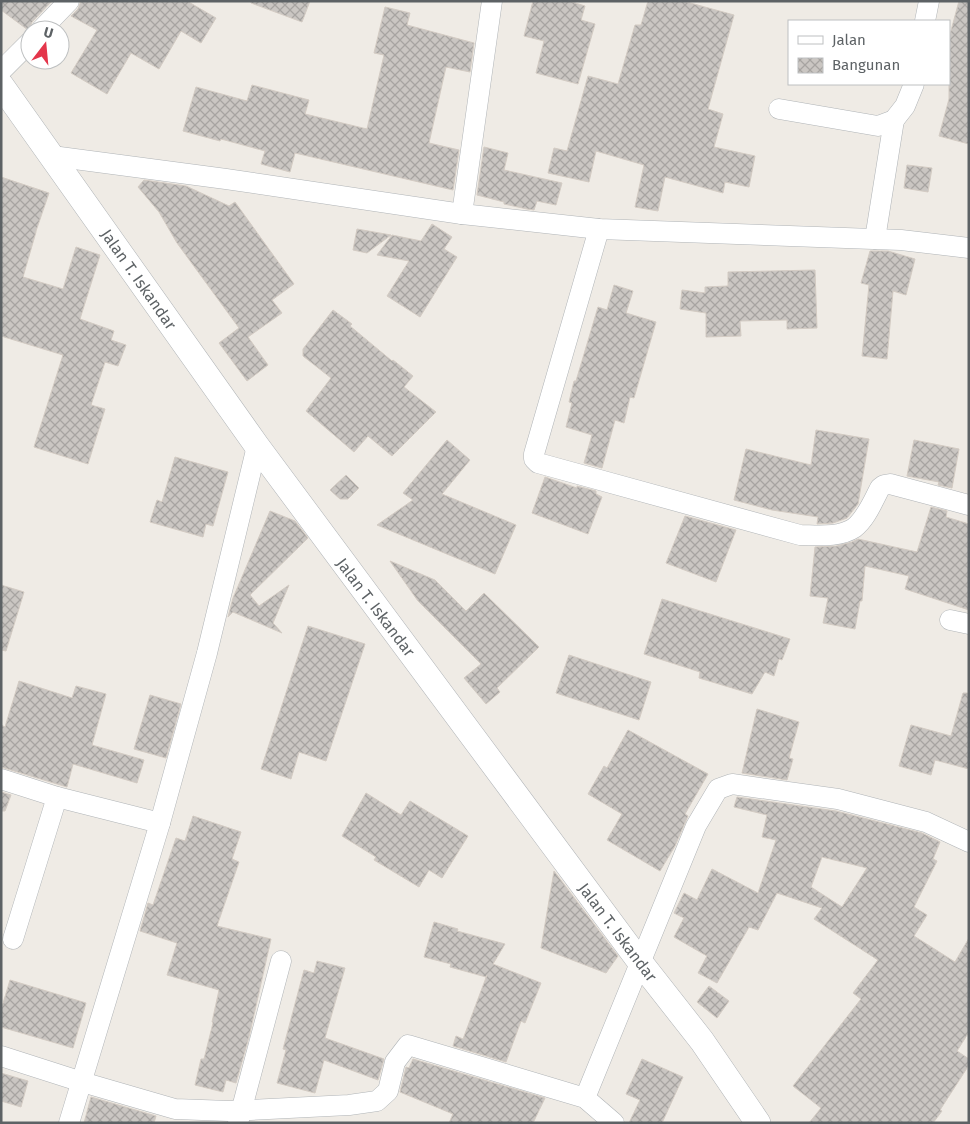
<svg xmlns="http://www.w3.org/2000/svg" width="970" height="1124" font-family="'Fira Sans',sans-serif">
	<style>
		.building { fill: url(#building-cross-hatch); stroke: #d3cbc3; fill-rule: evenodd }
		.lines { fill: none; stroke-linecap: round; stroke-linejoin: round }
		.minor-casing { stroke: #b0b4b7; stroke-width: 21 }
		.tertiary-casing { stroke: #b0b4b7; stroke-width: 26 }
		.minor { stroke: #fff; stroke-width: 20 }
		.tertiary { stroke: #fff; stroke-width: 25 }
		.labels { text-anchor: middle; stroke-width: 5; stroke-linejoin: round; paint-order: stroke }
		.street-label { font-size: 16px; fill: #5d6265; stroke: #fff }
	</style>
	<defs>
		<pattern id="building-cross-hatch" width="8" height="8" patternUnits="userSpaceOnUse" patternTransform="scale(1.25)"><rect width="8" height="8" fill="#cac6c2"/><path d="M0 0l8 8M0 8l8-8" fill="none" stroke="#a7a4a1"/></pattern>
	</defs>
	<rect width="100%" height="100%" fill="#efebe5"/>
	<g class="building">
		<polygon points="1,1 52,1 32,22 30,27 29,30 28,30 1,10"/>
		<polygon points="81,1 187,1 216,18 201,43 181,31 159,69 131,53 107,94 71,73 97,30 71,16 78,9"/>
		<polygon points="251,1 310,1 302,22 251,3"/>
		<polygon points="533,1 569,1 585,6 581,20 595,24 578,84 536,73 544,41 524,36"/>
		<polygon points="648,1 683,1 734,15 708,109 723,114 714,147 755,156 749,187 725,182 723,193 665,177 658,211 635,207 644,165 596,151 589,182 548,173 554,148 567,151 588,76 618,84 635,25 641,25"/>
		<polygon points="959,1 969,1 969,144 939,136 949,99 949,38"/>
		<polygon points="385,7 410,13 407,25 474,43 470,72 446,67 429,143 459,150 453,190 295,153 290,172 261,164 265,151 221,139 220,141 183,131 196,87 247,101 252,85 309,100 305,114 367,129 384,55 374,53"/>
		<polygon points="484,147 508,153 504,170 562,183 556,205 537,201 534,210 527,209 504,204 504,202 477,195"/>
		<polygon points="907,165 932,168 928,192 904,188"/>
		<polygon points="1,177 49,193 36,231 36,232 23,277 63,289 76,247 100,255 80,319 114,331 111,340 126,345 118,366 105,362 91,405 105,409 88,464 34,447 63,355 1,336"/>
		<polygon points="144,180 186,186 229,206 235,202 294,284 272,300 282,313 248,337 268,365 247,381 219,343 239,328 177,243 159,212 138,187"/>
		<polygon points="432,224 452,237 444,249 457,257 420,317 387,296 409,261 377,255 392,235 421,241"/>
		<polygon points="357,229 391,235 367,253 353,250"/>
		<polygon points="870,251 888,251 915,259 906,295 893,291 887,359 862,356 869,285 861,283"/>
		<polygon points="815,270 817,328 787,329 787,320 740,321 741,336 706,337 706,313 680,309 682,290 705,293 705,287 728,286 728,272"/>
		<polygon points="614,285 633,291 626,313 656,322 634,398 630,397 624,423 615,420 602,468 584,463 592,435 566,427 572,403 569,402 574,381 576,381 598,307 607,310"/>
		<polygon points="333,310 352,324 350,326 392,361 393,360 413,376 404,387 436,412 392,456 368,436 354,452 306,411 331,378 303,356 303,349"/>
		<polygon points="816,430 869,439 858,504 847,518 833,523 817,524 818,517 772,510 734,500 746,449 811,465"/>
		<polygon points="447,440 470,460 442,494 516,525 495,574 377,525 413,500 403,493"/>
		<polygon points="914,440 959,449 952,488 938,485 939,482 907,476"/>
		<polygon points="175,457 228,472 213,526 206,524 203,537 150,522 157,500 162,502"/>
		<polygon points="346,475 359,488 348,499 340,499 330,490"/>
		<polygon points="545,477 577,488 577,486 596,491 596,494 602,497 588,534 532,513"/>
		<polygon points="931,507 947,511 946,517 969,524 969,610 905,589 909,576 865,566 862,601 860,601 855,629 823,623 828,598 810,596 815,547 837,546 852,542 858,539 917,552"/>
		<polygon points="270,511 295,521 308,538 250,595 259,606 289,585 273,623 282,633 233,612 228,617 233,598"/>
		<polygon points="685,516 736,530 716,582 666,563"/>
		<polygon points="390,561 435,580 466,611 484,593 539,647 497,688 500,692 486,704 464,678 481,664 418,601"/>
		<polygon points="1,585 24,592 6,651 1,650"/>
		<polygon points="662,599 790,639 782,660 779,659 774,676 765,672 752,694 699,678 700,672 644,654"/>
		<polygon points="308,626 365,644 326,761 299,752 291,779 261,769"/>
		<polygon points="569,655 651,682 639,720 556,693"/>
		<polygon points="19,681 72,698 76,686 106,694 92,745 144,760 137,783 73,764 67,787 1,767 1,725 5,727"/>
		<polygon points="963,693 969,693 969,769 935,760 931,775 899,766 911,725 951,736"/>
		<polygon points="150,695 181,704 166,758 134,749"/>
		<polygon points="757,709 799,722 789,758 793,759 787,780 742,773"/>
		<polygon points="628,730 708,774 685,814 688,816 675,846 660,871 607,840 622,814 588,794 604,766 607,768"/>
		<polygon points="1,792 11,795 5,811 1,811"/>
		<polygon points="366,793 401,815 410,801 468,836 442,878 429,870 419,887 374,860 376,857 342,836"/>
		<path d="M737,797L836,811L922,833L940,842L933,859L937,861L914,907L927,915L914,936L955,962L969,938V1032L957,1051L969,1059V1065L940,1110L942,1111L933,1123H809L821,1108L793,1086L861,999L853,993L878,960L814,919L822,908L777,893L758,930L749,927L717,983L698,973L707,956L674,937L684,918L674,913L684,893L697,900L712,869L758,893L776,840L762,837L767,815L734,807ZM822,857L867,868L842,907L811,887Z"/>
		<polygon points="193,816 241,832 232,859 239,862 217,926 271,939 249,1037 236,1083 226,1080 223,1092 195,1085 201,1059 204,1059 213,1023 212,1022 219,990 167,975 177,943 140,931 148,903 153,905 176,838 185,841"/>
		<polygon points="554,871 618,956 606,973 541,948"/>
		<polygon points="434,922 458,929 457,931 505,944 493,964 541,983 525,1023 521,1021 506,1062 453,1046 456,1036 463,1039 487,975 486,977 450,967 451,964 424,957"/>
		<polygon points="317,961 345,968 325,1038 384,1059 378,1080 324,1060 315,1093 277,1083 286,1050 283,1049 304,970 314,973"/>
		<polygon points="10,980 86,1003 73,1048 1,1027 1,1010"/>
		<polygon points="709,986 729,1001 717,1018 697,1002"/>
		<polygon points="413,1059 545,1098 533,1123 449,1123 453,1114 400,1092 406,1067 409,1068"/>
		<polygon points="642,1059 683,1077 662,1123 629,1123 640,1100 626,1094"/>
		<polygon points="1,1073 28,1081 21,1107 1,1101"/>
		<polygon points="91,1097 156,1116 154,1123 84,1123"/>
	</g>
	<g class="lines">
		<g class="minor-casing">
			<g id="minor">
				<polyline points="925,21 929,1"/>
				<polyline points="41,30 69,1"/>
				<polyline points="1,71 30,42"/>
				<polyline points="779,109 878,126 894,120 905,106 914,84"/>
				<polyline points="52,156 226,179 462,214 599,229 901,240 969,248"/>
				<polyline points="462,214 492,1"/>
				<path d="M599,229L534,454V459L538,463L800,535C816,535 839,538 854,528C866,519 873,501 880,488L884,485L890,484L969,505"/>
				<polyline points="875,239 894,120"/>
				<polyline points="950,620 969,624"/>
				<polyline points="1,779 57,797 160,823"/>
				<polyline points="13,939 57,797"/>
				<polyline points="1,1056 82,1082 175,1109 229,1111 349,1105 377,1101 388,1091 395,1062 408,1045 585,1098 614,1123"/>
				<polyline points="585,1098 696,826 718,789 732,784 838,799 926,822 969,842"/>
				<polyline points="69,1123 160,823 207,653 257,446"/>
				<polyline points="238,1123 281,961"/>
			</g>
		</g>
		<g class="tertiary-casing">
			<polyline id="tertiary" points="1,85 257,446 640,962 702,1041 758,1123"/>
		</g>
		<use href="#minor" class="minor"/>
		<use href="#tertiary" class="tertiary"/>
	</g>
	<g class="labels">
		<g class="street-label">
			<text transform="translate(139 279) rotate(55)" y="6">Jalan T. Iskandar</text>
			<text transform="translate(376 607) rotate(53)" y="6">Jalan T. Iskandar</text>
			<text transform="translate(618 932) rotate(53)" y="6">Jalan T. Iskandar</text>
		</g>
	</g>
	<rect width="970" height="1124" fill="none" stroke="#5d6265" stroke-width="5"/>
	<rect x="788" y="20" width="162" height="65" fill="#ffffff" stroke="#bec0c1"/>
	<rect x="798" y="36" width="25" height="8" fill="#ffffff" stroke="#bec0c1"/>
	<text x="832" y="45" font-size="15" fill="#5d6265">Jalan</text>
	<rect x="798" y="58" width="25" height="15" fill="url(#building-cross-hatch)" stroke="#bec0c1"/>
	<text x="832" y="70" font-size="15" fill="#5d6265">Bangunan</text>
	<g transform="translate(45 45) rotate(16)"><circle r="24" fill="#ffffff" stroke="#bec0c1"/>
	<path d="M0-4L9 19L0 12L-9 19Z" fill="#e4364b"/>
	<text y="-8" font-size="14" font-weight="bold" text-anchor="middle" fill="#5d6265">U</text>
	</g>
</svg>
